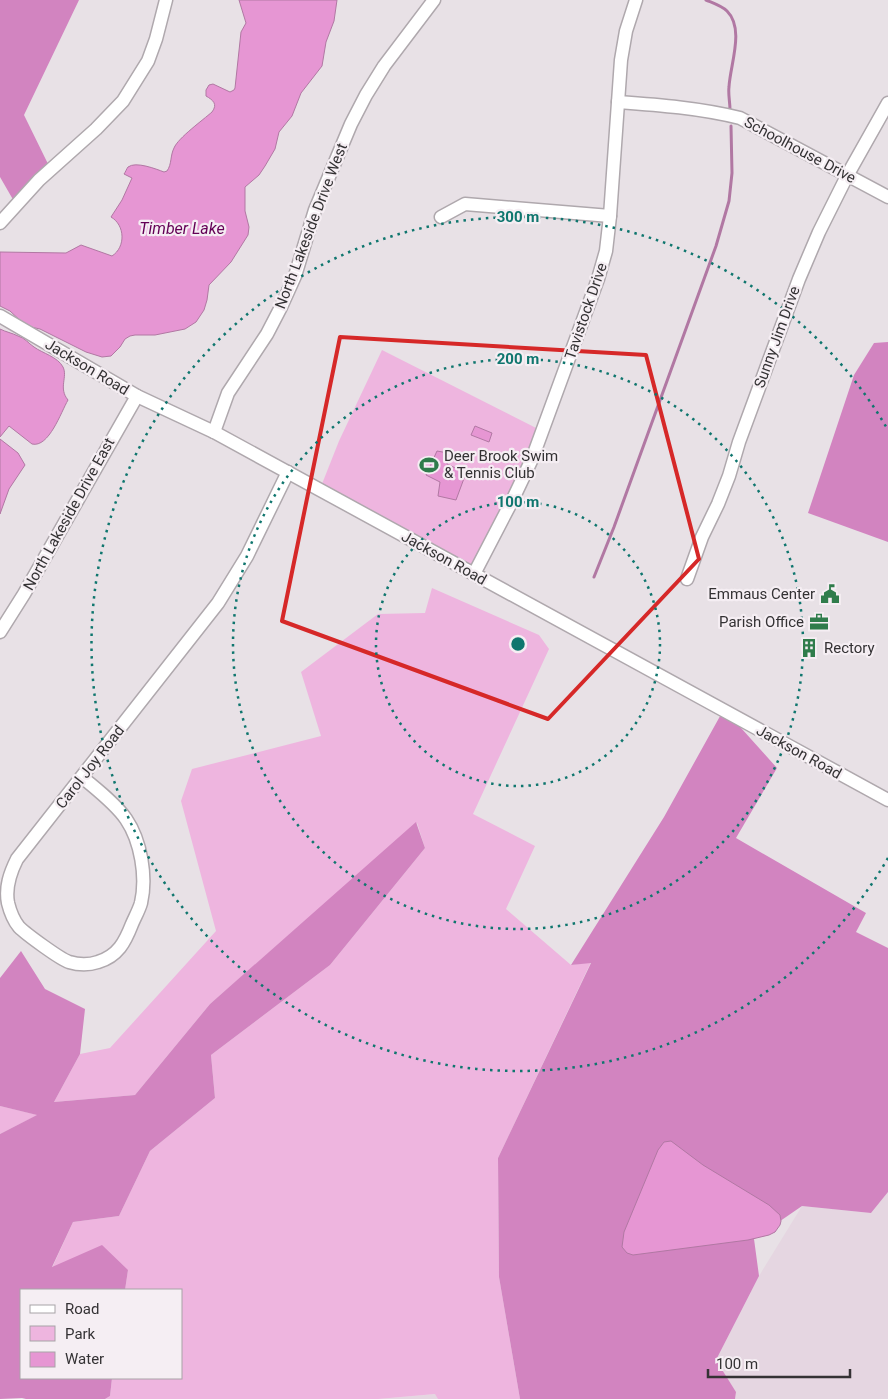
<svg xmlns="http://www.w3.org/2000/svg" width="888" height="1399" font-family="Roboto,sans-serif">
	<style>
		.built { fill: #e5d6e1 }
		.green { fill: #eeb5df }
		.forest { fill: #d284c0 }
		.water { fill: #e696d3; stroke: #b178a3 }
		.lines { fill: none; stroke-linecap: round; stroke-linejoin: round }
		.stream { stroke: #b178a3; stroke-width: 3 }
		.minor-casing { stroke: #afa8ad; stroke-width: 15 }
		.minor { stroke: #fff; stroke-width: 12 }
		.marked { fill: none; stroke: #d62828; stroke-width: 4; stroke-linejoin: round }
		.ring { fill: none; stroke: #0f766e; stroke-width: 2.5; stroke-dasharray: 2.5 5 }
		.labels { text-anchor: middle; stroke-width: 4.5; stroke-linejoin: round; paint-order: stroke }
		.street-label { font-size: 15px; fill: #343234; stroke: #f5eef3 }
		.poi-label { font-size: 15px; fill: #343234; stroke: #f5eef3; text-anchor: start }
		.water-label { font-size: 16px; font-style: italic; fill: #630055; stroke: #f5eef3 }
		.centre { fill: #0f766e; stroke: #f5eef3; stroke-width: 2.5 }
		.ring-label { font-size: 15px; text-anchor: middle; font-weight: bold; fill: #0f766e; stroke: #f5eef3; stroke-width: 4.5; stroke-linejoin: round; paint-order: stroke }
	</style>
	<rect width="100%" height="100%" fill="#e8e1e6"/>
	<g class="built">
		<polygon points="888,1192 888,1399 735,1399 736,1392 716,1360 759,1276 802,1206 871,1213"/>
		<polygon points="436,1394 438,1399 378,1399"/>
	</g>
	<g class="green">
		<polygon points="382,350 542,431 474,574 320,489 339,441"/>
		<polygon points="432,588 539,635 549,649 473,814 535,846 506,909 571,965 591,962 498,1158 499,1277 520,1399 438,1399 435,1394 378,1399 105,1399 110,1396 112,1378 181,1378 181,1290 125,1290 128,1270 52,1268 73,1222 119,1216 150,1151 215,1098 211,1055 330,965 425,848 417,823 210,1004 135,1095 54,1102 80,1054 110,1048 216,931 181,801 192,769 321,736 301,672 378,614 425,613"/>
		<polygon points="0,1106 38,1115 0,1134"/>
	</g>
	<g class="forest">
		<polygon points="0,0 79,0 24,115 50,168 15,203 0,177"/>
		<polygon points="888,342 888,542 808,513 854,375 874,343"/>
		<polygon points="724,709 777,768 736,838 866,913 856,932 888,948 888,1192 871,1213 802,1206 754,1239 759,1276 716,1360 736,1392 735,1399 520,1399 499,1277 498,1158 591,963 571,965 664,817"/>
		<polygon points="416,822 425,848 330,965 211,1055 215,1098 150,1151 119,1216 73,1222 52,1267 102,1245 128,1270 125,1290 21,1290 21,1378 112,1378 110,1396 105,1399 26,1399 22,1398 0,1399 0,1134 37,1115 0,1106 0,978 21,951 45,989 85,1009 80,1054 54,1102 135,1095 210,1004"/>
	</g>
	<g class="water">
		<path d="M239,0H337L334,21L326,42L322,66L301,93L292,116L279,132L275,149L265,166L259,175L245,187V211L249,227L248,235L231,262L209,285L207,300L204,310L196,322L185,329L155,335H135L130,336L125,339L120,347L111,356L102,357L86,352L40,329L31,327L24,324L10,311L0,306V252L66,253L81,245L112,256C126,247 125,225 111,217L122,200L132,178L124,174C125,173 127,168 128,167C136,161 156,169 164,172L167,171C172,164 170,156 174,148C178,138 203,120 212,112C218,104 213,100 206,96V90L209,85L213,84L230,92L234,90L235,88L241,32L246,23Z"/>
		<path d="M0,329C6,332 12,333 18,336C25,338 28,343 34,347C42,353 58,357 63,367C68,377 58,388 68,400C61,412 49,448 32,444L9,426L0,437Z"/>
		<polygon points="475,426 492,433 489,442 471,435"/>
		<polygon points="0,439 18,453 25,465 9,489 0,514"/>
		<polygon points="437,451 448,453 447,464 466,473 456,500 438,496 440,482 426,475"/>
		<polygon points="671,1141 703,1165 769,1205 780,1215 781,1221 780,1225 775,1232 769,1235 748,1240 633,1255 627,1253 622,1247 624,1232 658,1150 664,1142"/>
	</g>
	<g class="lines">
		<g class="stream">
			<path d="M706,0C713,3 722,6 727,11C745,29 730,65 729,87C728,94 730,102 730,110"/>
			<polyline points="594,577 614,527 716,246 729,201 732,173 731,126"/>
		</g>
		<g class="minor-casing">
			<g id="minor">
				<path d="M618,102C659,105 700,108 740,118L888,197"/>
				<polyline points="441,217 465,204 610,216"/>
				<polyline points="0,223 39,180 96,129 123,101 148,61 156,39 166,0"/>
				<polyline points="0,316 137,396 214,432 888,800"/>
				<polyline points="214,432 228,393 267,334 281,307 295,276 315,210 351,124 366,95 384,66 434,0"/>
				<polyline points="474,574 513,499 532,459 598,279 606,251 610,216 621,60 626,31 636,0"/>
				<polyline points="687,579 702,537 718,504 729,476 739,442 799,279 819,232 848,174 888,103"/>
				<polyline points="0,632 24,594 137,396"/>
				<path d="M82,777C96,789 115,803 126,819C141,841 147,877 141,903C139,910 135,917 132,924C125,942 118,956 98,962C89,965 79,965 69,962C60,959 26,934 19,927C14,921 10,911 8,903C5,887 10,873 17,859L218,603L247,556L288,472"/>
			</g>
		</g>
		<use href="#minor" class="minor"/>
	</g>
	<path class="marked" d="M340,337L646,355L699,559L548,719L282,621Z"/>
	<g class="ring">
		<circle cx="518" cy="644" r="142"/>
		<circle cx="518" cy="644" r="285"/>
		<path d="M888 858A427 427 0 1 1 888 430"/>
	</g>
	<defs>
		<g id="stadium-bare" transform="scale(1.5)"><path d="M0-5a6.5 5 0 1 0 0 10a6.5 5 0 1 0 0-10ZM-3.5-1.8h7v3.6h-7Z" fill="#2f7c4b" stroke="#f5eef3" stroke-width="2.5" paint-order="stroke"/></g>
		<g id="civic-bare" transform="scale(1.5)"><path d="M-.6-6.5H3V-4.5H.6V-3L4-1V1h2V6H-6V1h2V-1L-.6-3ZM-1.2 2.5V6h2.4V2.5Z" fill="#2f7c4b" stroke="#f5eef3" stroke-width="2.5" paint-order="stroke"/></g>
		<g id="office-bare" transform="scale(1.5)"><path d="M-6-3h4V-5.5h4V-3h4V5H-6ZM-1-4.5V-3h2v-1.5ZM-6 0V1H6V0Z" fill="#2f7c4b" stroke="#f5eef3" stroke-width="2.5" paint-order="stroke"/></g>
		<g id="building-bare" transform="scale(1.5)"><path d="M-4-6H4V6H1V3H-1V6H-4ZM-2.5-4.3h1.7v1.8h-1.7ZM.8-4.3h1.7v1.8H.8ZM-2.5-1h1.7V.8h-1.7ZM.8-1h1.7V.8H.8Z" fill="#2f7c4b" stroke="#f5eef3" stroke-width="2.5" paint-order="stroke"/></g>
	</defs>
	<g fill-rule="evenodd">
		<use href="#stadium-bare" x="429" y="465"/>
		<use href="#civic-bare" x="830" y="594"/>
		<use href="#office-bare" x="819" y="622"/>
		<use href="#building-bare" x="809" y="648"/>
	</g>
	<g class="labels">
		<g class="street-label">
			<text transform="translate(800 150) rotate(28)" y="5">Schoolhouse Drive</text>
			<text transform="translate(311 226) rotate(-69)" y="5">North Lakeside Drive West</text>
			<text transform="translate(586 311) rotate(-71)" y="5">Tavistock Drive</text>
			<text transform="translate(777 337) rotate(-70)" y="5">Sunny Jim Drive</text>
			<text transform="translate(87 367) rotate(31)" y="5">Jackson Road</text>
			<text transform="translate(69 514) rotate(-61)" y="5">North Lakeside Drive East</text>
			<text transform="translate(444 558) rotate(29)" y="5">Jackson Road</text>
			<text transform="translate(799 752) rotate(29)" y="5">Jackson Road</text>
			<text transform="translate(90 767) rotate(-52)" y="5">Carol Joy Road</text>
		</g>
		<g class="poi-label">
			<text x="444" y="461">Deer Brook Swim<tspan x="444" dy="17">&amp; Tennis Club</tspan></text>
			<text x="815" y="599" text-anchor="end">Emmaus Center</text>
			<text x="804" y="627" text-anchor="end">Parish Office</text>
			<text x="824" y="653">Rectory</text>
		</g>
		<g class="water-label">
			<text x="182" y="234">Timber Lake</text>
		</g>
	</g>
	<circle cx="518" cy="644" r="8" class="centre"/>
	<g class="ring-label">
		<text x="518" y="222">300 m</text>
		<text x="518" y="364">200 m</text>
		<text x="518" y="507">100 m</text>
	</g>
	<rect x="20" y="1289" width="162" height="90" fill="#f5eef3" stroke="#a8a3a7"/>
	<rect x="30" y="1305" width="25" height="8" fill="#ffffff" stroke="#a8a3a7"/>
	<text x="65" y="1314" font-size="15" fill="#343234">Road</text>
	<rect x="30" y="1326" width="25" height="15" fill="#eeb5df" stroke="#a8a3a7"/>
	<text x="65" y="1339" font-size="15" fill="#343234">Park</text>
	<rect x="30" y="1352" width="25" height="15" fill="#e696d3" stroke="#a8a3a7"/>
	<text x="65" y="1364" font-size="15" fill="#343234">Water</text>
	<path d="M708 1369v8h142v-8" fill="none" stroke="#343234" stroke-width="2.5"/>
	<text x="716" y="1369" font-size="15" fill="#343234" stroke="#f5eef3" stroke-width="4" paint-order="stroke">100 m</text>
</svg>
